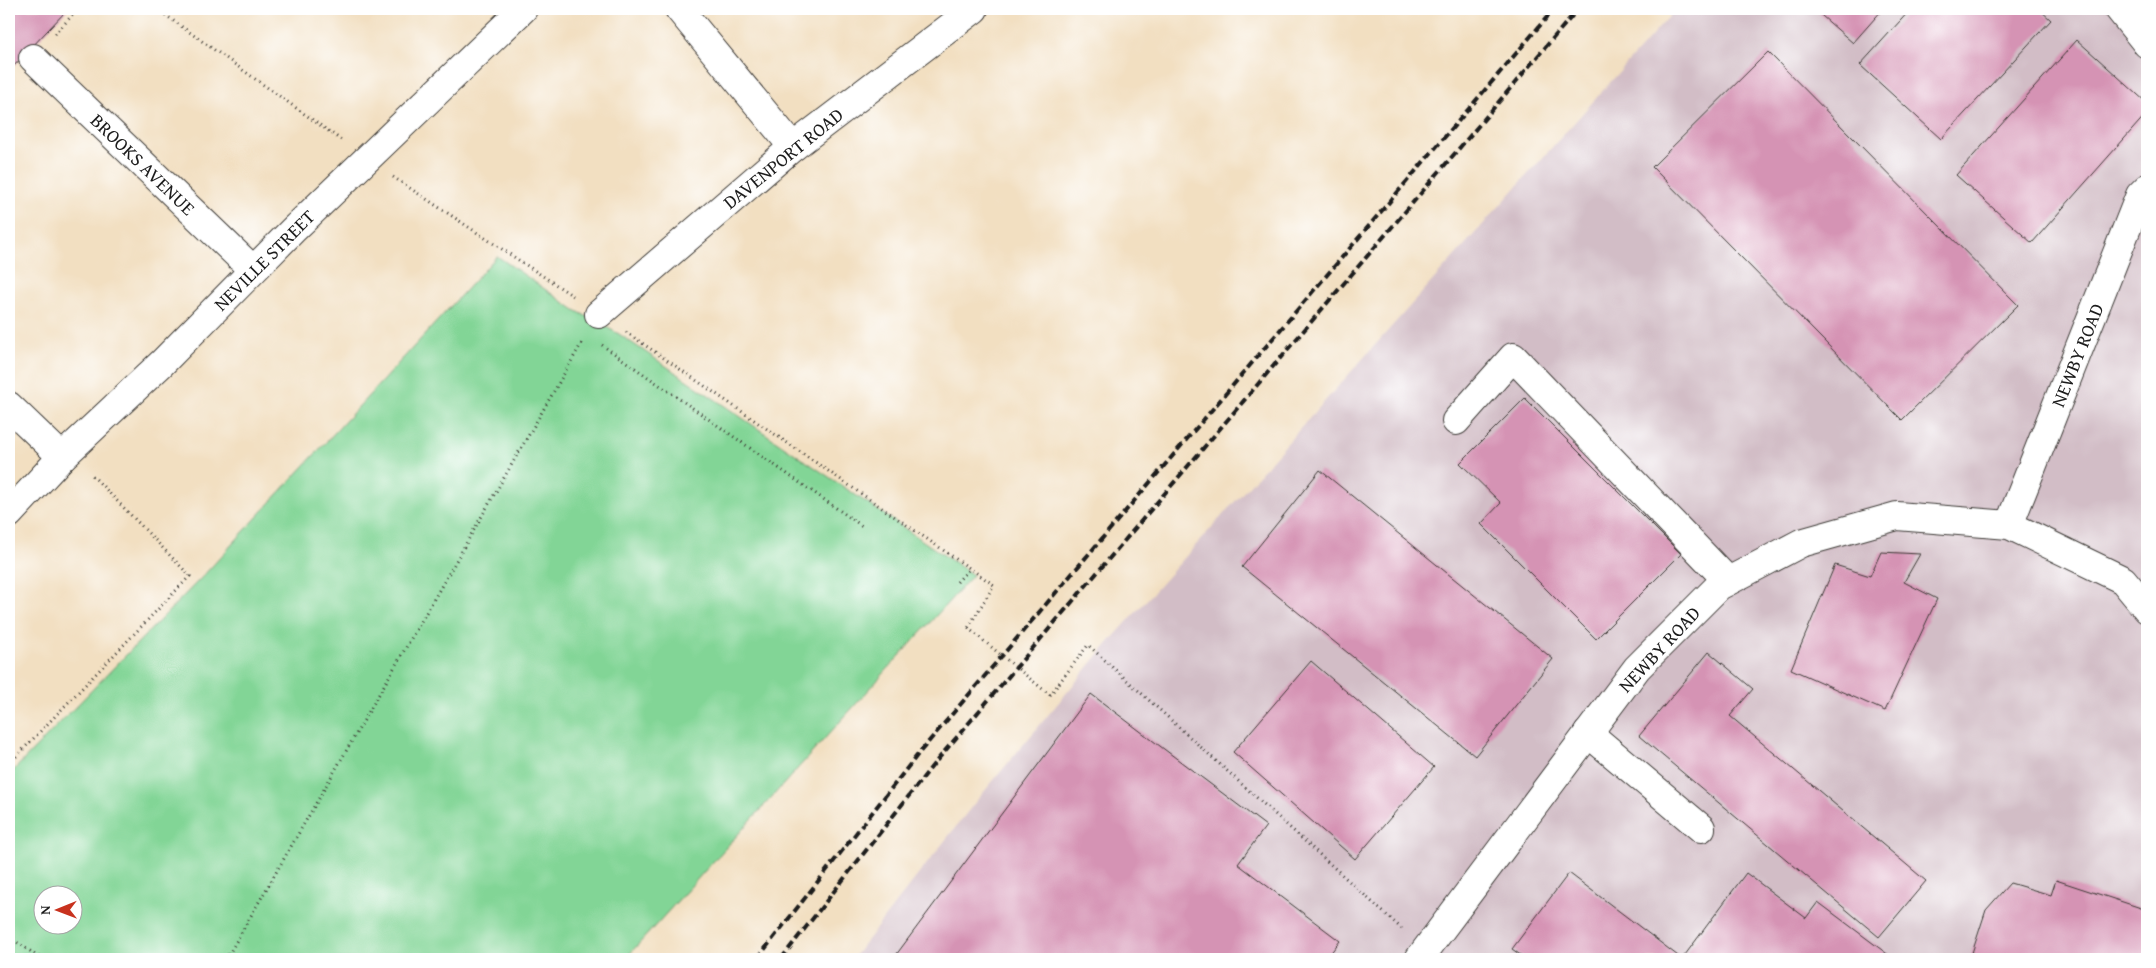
<svg xmlns="http://www.w3.org/2000/svg" width="2156" height="968" font-family="'Gentium Book Plus',serif">
	<style>
		.industrial { fill: #d2bdc6 }
		.green { fill: #82d596; stroke: #4f7859; fill-rule: evenodd }
		.building { fill: #d593b4 }
		.lines { fill: none; stroke-linecap: round; stroke-linejoin: round }
		.minor-casing { stroke: #3c3935; stroke-width: 30 }
		.path { stroke: #3c3935; stroke-width: 3; stroke-dasharray: 1 4; stroke-linecap: butt }
		.minor { stroke: #fff; stroke-width: 28 }
		.rail { stroke: #1c1c1c; stroke-width: 4; stroke-dasharray: 8 4; stroke-linecap: butt }
		.path-bridge { stroke: #3c3935; stroke-width: 3; stroke-dasharray: 1 4; stroke-linecap: butt }
		.labels { text-anchor: middle; stroke-width: 5; stroke-linejoin: round; paint-order: stroke }
		.street-label { font-size: 19px; fill: #1c1c1c; stroke: #fff }
	</style>
	<rect width="100%" height="100%" fill="#fff"/>
	<filter id="ink" filterUnits="userSpaceOnUse"><feTurbulence type="fractalNoise" baseFrequency=".02" numOctaves="2"/><feDisplacementMap in="SourceGraphic" scale="10" xChannelSelector="R" yChannelSelector="G"/><feConvolveMatrix kernelMatrix="1 2 1 2 8 2 1 2 1" color-interpolation-filters="sRGB"/></filter>
	<filter id="wash" filterUnits="userSpaceOnUse"><feTurbulence type="fractalNoise" baseFrequency=".0096" numOctaves="4" result="noise"/><feDisplacementMap in="SourceGraphic" scale="20" xChannelSelector="R" yChannelSelector="G"/><feGaussianBlur stdDeviation="1.12" result="paint"/><feColorMatrix in="noise" values="0 0 0 0 0 0 0 0 0 0 0 0 0 0 0 0 0 1.4 0 .05"/><feComposite in="paint" operator="in"/></filter>
	<g filter="url(#wash)">
		<rect width="100%" height="100%" fill="#f2dfc1"/>
		<polygon class="industrial" points="1676,9 2147,9 2147,959 852,959 973,805 1110,641"/>
		<path class="green" d="M497,256L575,310L619,334L973,575L625,959H9V775L203,576ZM42,896H72V926H42Z"/>
		<g id="blocks">
			<g class="building">
				<polygon points="9,9 68,9 9,71"/>
				<polygon points="1814,9 1883,9 1853,43"/>
				<polygon points="1911,9 2039,9 2051,20 1941,139 1860,65"/>
				<polygon points="2077,40 2147,103 2147,113 2032,243 1956,175"/>
				<polygon points="1768,52 2018,305 1902,420 1652,167"/>
				<polygon points="1525,398 1681,554 1596,639 1481,524 1501,503 1460,463"/>
				<polygon points="1320,470 1553,659 1475,756 1242,567"/>
				<polygon points="1881,552 1920,554 1904,582 1937,599 1885,711 1791,669 1835,565 1870,576"/>
				<polygon points="1709,652 1753,689 1730,716 1926,881 1879,937 1639,736"/>
				<polygon points="1311,661 1434,767 1355,859 1233,752"/>
				<polygon points="1091,694 1266,826 1238,864 1340,941 1326,959 893,959"/>
				<polygon points="1569,873 1682,959 1746,873 1806,918 1818,902 1894,959 1526,959 1512,949"/>
				<polygon points="2056,880 2147,910 2147,959 1970,959 1986,910 2010,883 2051,895"/>
			</g>
		</g>
	</g>
	<g filter="url(#ink)">
		<use href="#blocks" fill-opacity="0" stroke="#3c3935" stroke-width="1"/>
		<g class="lines">
			<g class="minor-casing">
				<g id="minor">
					<polyline points="679,9 793,147"/>
					<polyline points="2119,9 2147,44"/>
					<polyline points="33,58 253,270"/>
					<polyline points="599,314 793,147 974,9"/>
					<polyline points="9,406 62,457"/>
					<polyline points="1456,421 1513,357 1728,581"/>
					<polyline points="9,514 62,457 162,363 293,230 523,9"/>
					<polyline points="2009,525 2140,195 2147,188"/>
					<polyline points="1588,733 1701,828"/>
					<polyline points="1419,959 1637,668 1719,586 1801,543 1897,516 2009,525 2123,580 2147,609"/>
				</g>
			</g>
			<g class="path">
				<polyline points="157,9 341,140"/>
				<polyline points="55,34 78,9"/>
				<polyline points="393,177 573,296"/>
				<polyline points="626,332 994,585 968,628"/>
				<polyline points="602,345 862,526"/>
				<polyline points="957,582 970,568"/>
				<polyline points="1050,695 1088,645 1403,930"/>
				<polyline points="9,764 190,576 90,473"/>
				<polyline points="9,937 42,959"/>
				<polyline points="226,959 583,341"/>
			</g>
			<use href="#minor" class="minor"/>
			<g class="rail">
				<polyline points="757,959 919,753 1554,9"/>
				<polyline points="781,959 933,765 1578,9"/>
			</g>
			<polyline class="path-bridge" points="968,628 1050,695"/>
		</g>
	</g>
	<g class="labels">
		<g class="street-label">
			<text transform="translate(783 158) rotate(-39)" y="7">DAVENPORT ROAD</text>
			<text transform="translate(143 164) rotate(44)" y="7">BROOKS AVENUE</text>
			<text transform="translate(264 260) rotate(-45)" y="7">NEVILLE STREET</text>
			<text transform="translate(2077 355) rotate(-68)" y="7">NEWBY ROAD</text>
			<text transform="translate(1659 649) rotate(-47)" y="7">NEWBY ROAD</text>
		</g>
	</g>
	<rect width="2156" height="968" fill="none" stroke="#fff" stroke-width="30"/>
	<g transform="translate(58 910) rotate(269)"><circle r="24" fill="#ffffff" stroke="#a4a4a4"/>
	<path d="M0-4L9 19L0 12L-9 19Z" fill="#c8321e"/>
	<text y="-8" font-size="14" font-weight="bold" text-anchor="middle" fill="#1c1c1c">N</text>
	</g>
</svg>
